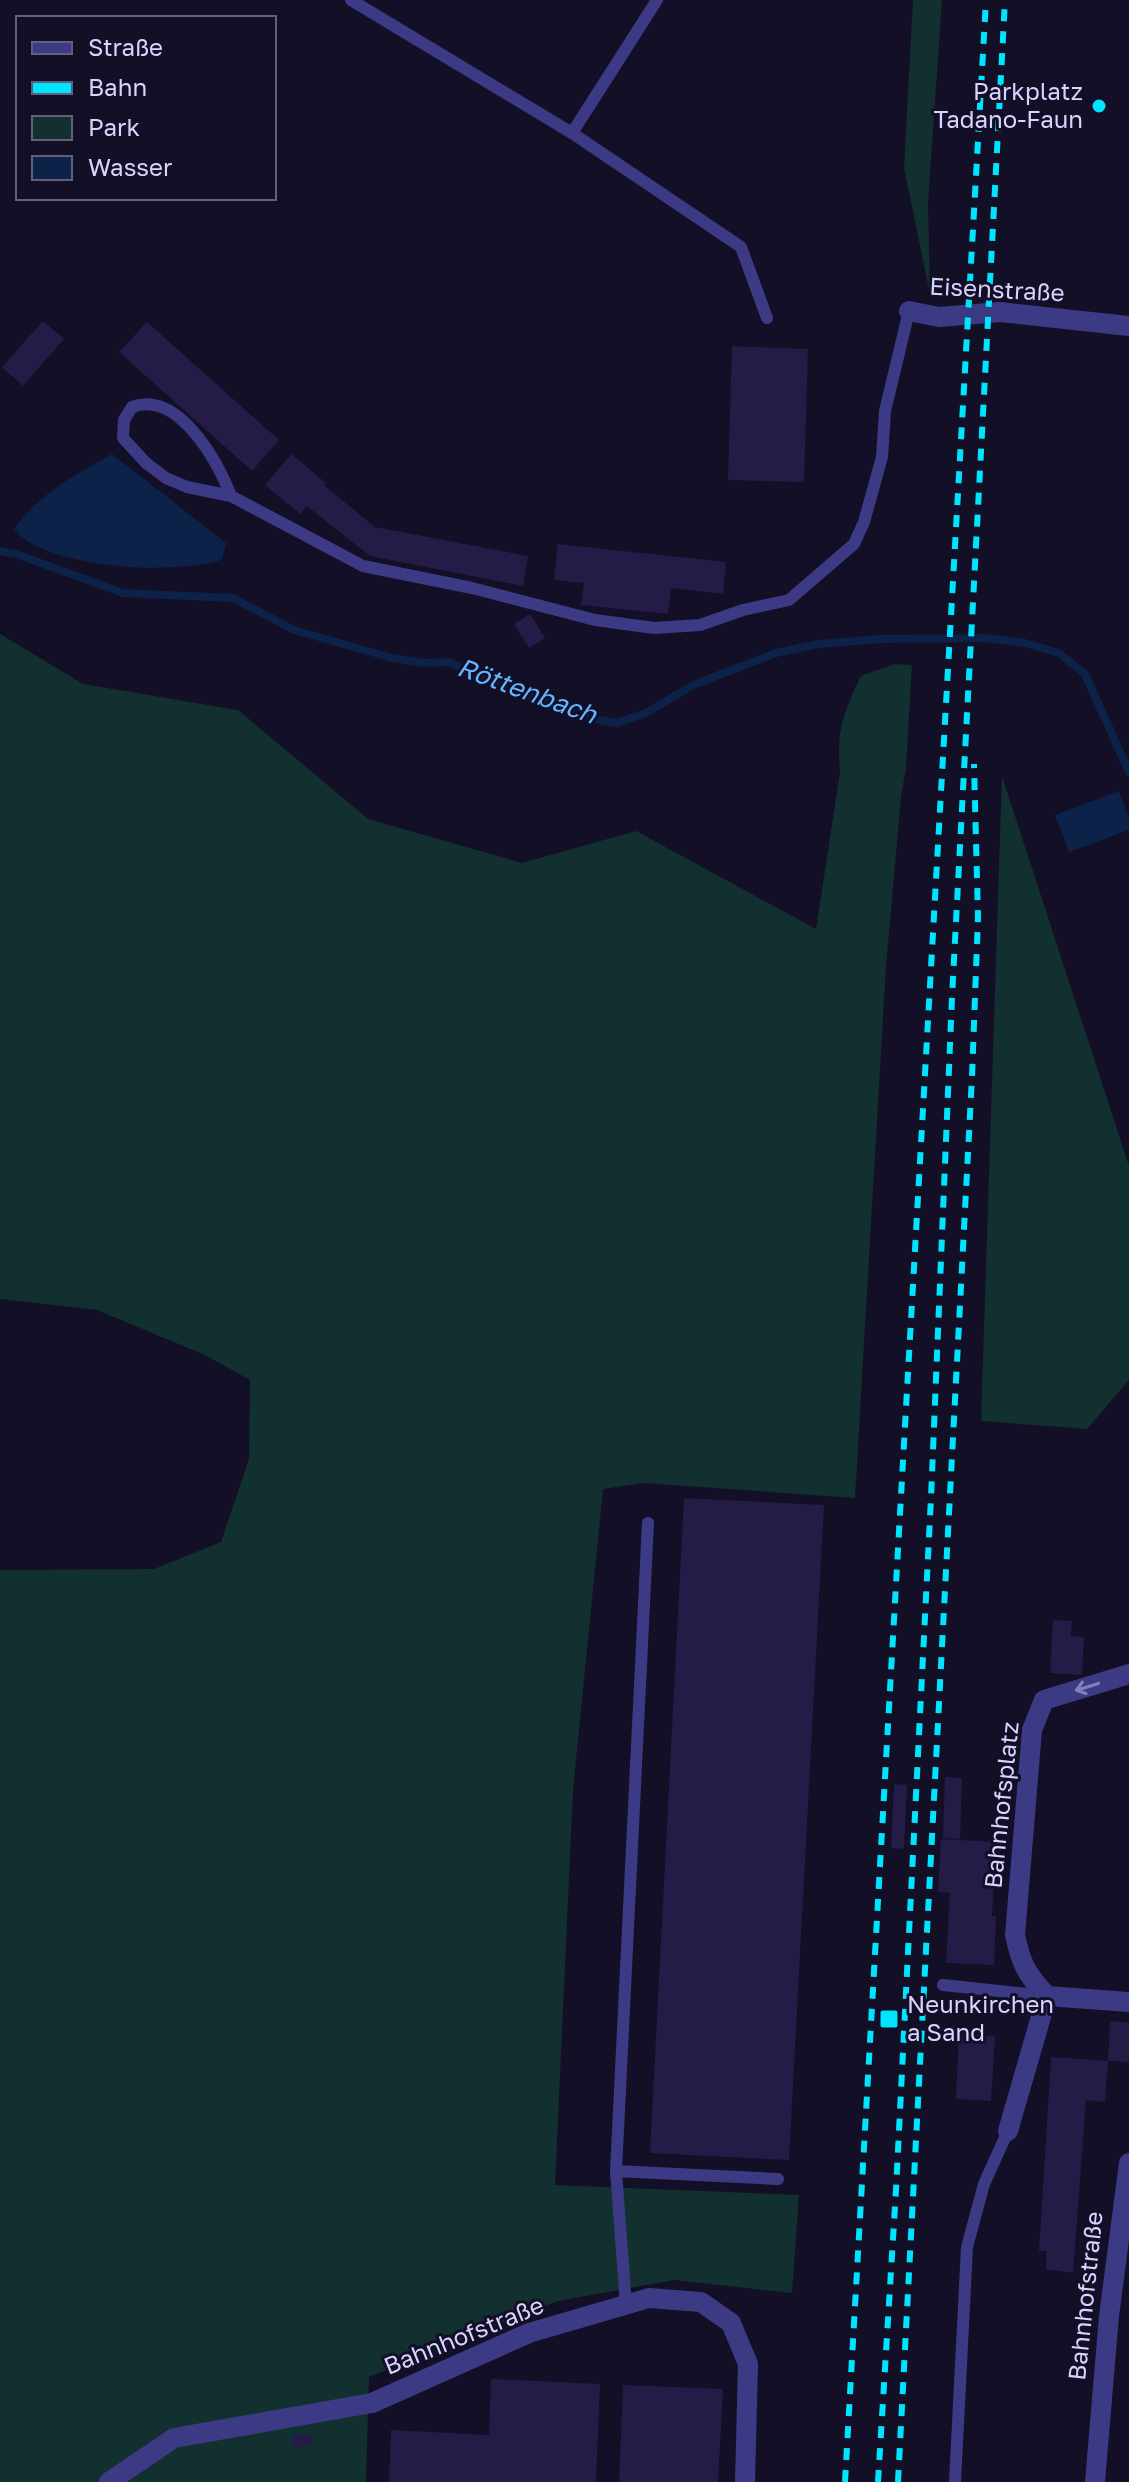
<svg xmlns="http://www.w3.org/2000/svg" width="1129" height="2482" font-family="'Golos Text',sans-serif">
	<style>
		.green { fill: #12302f }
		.water { fill: #0c2248 }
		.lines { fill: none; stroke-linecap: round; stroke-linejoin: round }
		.stream { stroke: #0c2248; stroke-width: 8 }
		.building { fill: #241b47 }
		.service { stroke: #3d3a85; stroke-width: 12 }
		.minor { stroke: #3d3a85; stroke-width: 20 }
		.rail { stroke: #00e5ff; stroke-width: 6; stroke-dasharray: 12 10; stroke-linecap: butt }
		.oneway { stroke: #837fbc }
		.poi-dot { fill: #00e5ff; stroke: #130f26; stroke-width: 3 }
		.labels { text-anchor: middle; stroke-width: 6; stroke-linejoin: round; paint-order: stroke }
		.poi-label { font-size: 24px; fill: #d9d4ff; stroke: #130f26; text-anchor: end }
		.street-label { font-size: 24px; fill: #d9d4ff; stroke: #130f26 }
		.water-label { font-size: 26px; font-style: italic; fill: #62b6ff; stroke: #130f26 }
	</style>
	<rect width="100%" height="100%" fill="#130f26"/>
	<g class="green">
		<polygon points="913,0 942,0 928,203 930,294 904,168"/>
		<path d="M0,634L83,684L238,710L368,819L522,863L636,831L816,929L840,772C836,731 844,711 861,676L894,664L912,665L906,768L901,797L886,966L855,1498L644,1483L603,1489L573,1790L555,2185L799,2195L792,2293L674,2280L558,2301L369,2377L366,2482H0V1570L154,1569L221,1542L249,1459L250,1380L205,1355L97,1310L0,1299Z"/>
		<polygon points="1002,776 1129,1166 1129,1380 1087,1429 981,1421"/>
	</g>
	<g class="water">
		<path d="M112,454L226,543L222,560C171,574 82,569 34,545C27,542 20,535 14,530C37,494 76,475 112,454Z"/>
		<polygon points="1119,791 1129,818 1129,830 1069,852 1055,815"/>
	</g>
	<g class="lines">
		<polyline class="stream" points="0,551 16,554 123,593 233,598 294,630 392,658 424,663 448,662 483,676 508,689 538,699 570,705 594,719 617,723 646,713 693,685 776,653 818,644 880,639 986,638 1025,643 1059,653 1085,674 1129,772"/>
	</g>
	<g class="building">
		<polygon points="43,321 64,339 23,386 2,367"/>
		<polygon points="147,322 279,440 252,471 119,352"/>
		<polygon points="732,346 808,349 804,482 728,480"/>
		<polygon points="291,454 326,483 324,485 375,527 528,556 523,586 370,556 307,506 300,514 265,485"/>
		<polygon points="558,544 726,562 723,594 671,588 668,614 581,605 584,583 554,580"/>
		<polygon points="530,614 545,638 529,648 514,624"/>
		<polygon points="684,1498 824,1505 789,2160 650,2153"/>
		<polygon points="1053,1620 1072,1621 1071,1636 1084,1637 1082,1675 1050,1673"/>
		<polygon points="945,1777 962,1778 960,1839 943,1838"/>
		<polygon points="894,1784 907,1785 904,1849 891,1848"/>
		<polygon points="941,1839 996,1842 992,1916 996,1916 994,1965 946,1963 950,1893 938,1892"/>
		<polygon points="1110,2021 1129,2022 1129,2062 1108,2061 1105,2102 1086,2100 1073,2273 1046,2269 1046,2251 1039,2251 1051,2057 1108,2061"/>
		<polygon points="959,2034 995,2036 991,2101 956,2099"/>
		<polygon points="491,2379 600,2384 596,2482 389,2482 391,2430 489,2435"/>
		<polygon points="623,2385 723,2389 718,2482 619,2482"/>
		<polygon points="311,2434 311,2446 292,2447 292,2435"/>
	</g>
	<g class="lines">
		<g class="service">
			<polyline points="351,0 572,133 657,0"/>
			<polyline points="572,133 741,247 767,318"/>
			<path d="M231,496C217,460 178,390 132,407L124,420L123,438L146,463L166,478L187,487L231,496L363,566L472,588L595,620L654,628L700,625L743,610L789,600L854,544L864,522L882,457L885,411L909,311"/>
			<polyline points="943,1985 1047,1996"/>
			<polyline points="616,2171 778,2179"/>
			<polyline points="626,2305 616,2171 648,1523"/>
			<polyline points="955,2482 967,2247 984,2184 1008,2131"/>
		</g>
		<g class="minor">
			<polyline points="909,311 939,317 1000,312 1129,326"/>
			<path d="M1129,1674L1044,1700L1032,1730L1015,1935C1021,1964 1027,1975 1047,1996L1129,2002"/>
			<polyline points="1008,2131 1047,1996"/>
			<polyline points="109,2482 174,2438 372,2403 529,2333 649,2298 701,2302 731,2323 748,2364 745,2482"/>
			<polyline points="1095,2482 1109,2316 1129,2163"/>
		</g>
		<g class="rail">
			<polyline points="845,2482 986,0"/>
			<polyline points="878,2482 896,2190 931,1498 952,997 1005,0"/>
			<polyline points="898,2482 972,1077 978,917 974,764"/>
		</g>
	</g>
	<defs><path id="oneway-shaft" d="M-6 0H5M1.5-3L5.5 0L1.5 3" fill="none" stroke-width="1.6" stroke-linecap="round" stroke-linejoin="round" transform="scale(2)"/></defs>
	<use class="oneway" href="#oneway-shaft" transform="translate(1087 1687) rotate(163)"/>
	<g class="poi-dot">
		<circle cx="1099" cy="106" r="8"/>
		<rect x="879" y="2009" width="20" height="20" rx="4"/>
	</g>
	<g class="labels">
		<g class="poi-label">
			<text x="1083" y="100">Parkplatz<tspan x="1083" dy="28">Tadano-Faun</tspan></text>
			<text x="907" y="2013" text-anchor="start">Neunkirchen<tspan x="907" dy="28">a Sand</tspan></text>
		</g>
		<g class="street-label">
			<text transform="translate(997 290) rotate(3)" y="8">Eisenstraße</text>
			<text transform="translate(1002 1805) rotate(-84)" y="8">Bahnhofsplatz</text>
			<text transform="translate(1086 2296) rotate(-84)" y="8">Bahnhofstraße</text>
			<text transform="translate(464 2336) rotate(-22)" y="8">Bahnhofstraße</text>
		</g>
		<g class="water-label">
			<text transform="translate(527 691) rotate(20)" y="9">Röttenbach</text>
		</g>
	</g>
	<rect x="16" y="16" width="260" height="184" fill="#130f26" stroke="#625e7d" stroke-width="2"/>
	<rect x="32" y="42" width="40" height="12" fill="#3d3a85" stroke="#625e7d" stroke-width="2"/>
	<text x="88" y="56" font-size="24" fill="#d9d4ff">Straße</text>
	<rect x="32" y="82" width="40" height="12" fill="#00e5ff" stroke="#625e7d" stroke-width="2"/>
	<text x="88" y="96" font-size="24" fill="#d9d4ff">Bahn</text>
	<rect x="32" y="116" width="40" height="24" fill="#12302f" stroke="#625e7d" stroke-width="2"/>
	<text x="88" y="136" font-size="24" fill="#d9d4ff">Park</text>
	<rect x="32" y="156" width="40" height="24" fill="#0c2248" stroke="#625e7d" stroke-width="2"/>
	<text x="88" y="176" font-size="24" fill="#d9d4ff">Wasser</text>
</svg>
